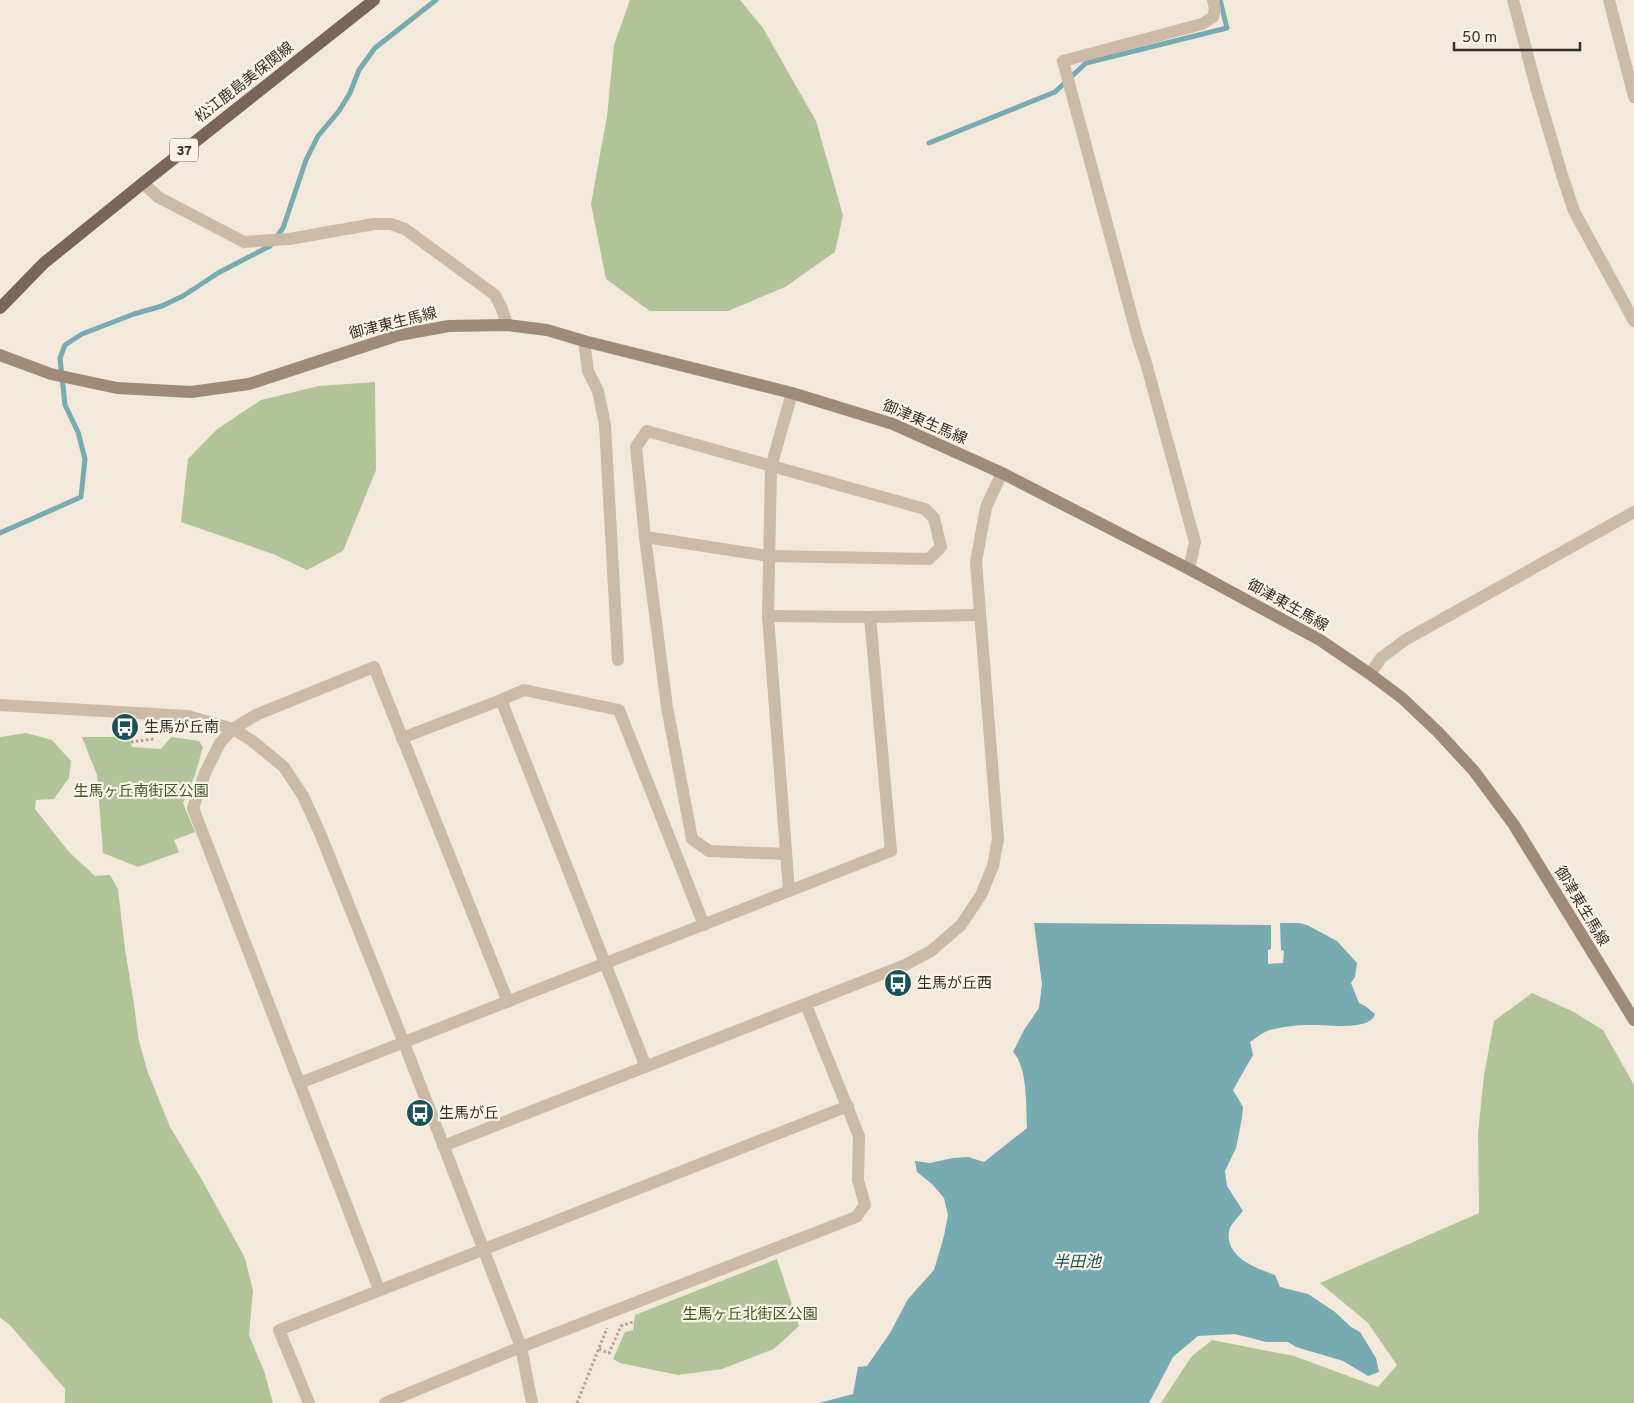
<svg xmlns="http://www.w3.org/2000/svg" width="1634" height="1403" font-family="Overpass,'Noto Sans JP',sans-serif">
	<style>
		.green { fill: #b2c39a }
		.water { fill: #78aab1 }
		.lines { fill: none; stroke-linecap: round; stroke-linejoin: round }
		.stream { stroke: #78aab1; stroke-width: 5 }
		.path { stroke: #b7a490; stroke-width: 3; stroke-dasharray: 2.5 2.5; stroke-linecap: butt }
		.minor { stroke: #cbbaa6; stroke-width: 12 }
		.tertiary { stroke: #cbbaa6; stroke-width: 12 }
		.secondary { stroke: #9f8977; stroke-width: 12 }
		.primary { stroke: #7a6658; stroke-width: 12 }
		.labels { text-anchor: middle; stroke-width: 4.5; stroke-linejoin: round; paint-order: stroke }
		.shield { fill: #faf3e7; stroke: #726961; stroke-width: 1 }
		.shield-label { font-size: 14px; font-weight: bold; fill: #372e27 }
		.street-label { font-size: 15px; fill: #372e27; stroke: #faf3e7 }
		.poi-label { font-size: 15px; fill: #372e27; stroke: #faf3e7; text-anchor: start }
		.park-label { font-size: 15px; fill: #43572a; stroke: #faf3e7 }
		.water-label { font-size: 16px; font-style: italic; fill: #1b515b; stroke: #faf3e7 }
	</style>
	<rect width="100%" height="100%" fill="#f3e9db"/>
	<g class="green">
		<polygon points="630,0 740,0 763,28 816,121 843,215 835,252 785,287 728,311 650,311 606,279 591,204 607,116 614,45"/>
		<polygon points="375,382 376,470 343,551 307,570 273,554 181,522 188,459 216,430 261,400 319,386"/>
		<polygon points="26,733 52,740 71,761 69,778 54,799 36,800 35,809 69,852 95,876 110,875 118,889 125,949 133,998 139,1041 147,1070 170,1127 202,1180 245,1258 253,1291 249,1335 264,1371 273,1403 65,1403 65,1389 9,1324 0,1318 0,737"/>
		<polygon points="82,737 129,737 132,747 161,749 171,737 199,741 203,747 195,775 183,803 195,832 174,840 179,852 138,867 103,853 97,775"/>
		<polygon points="1532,993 1574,1012 1603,1030 1634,1085 1634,1403 1161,1403 1191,1357 1212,1340 1294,1356 1378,1387 1397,1365 1368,1323 1320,1283 1479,1213 1478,1133 1484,1075 1494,1021"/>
		<polygon points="777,1259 799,1326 774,1349 722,1369 678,1375 620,1363 613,1359 625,1332 633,1330 635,1315"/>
	</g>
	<path class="water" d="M1034,923L1271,925V949L1268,950V964L1283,963L1284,951L1281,950L1280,923H1299L1307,925L1337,941L1357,963L1355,977L1351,983L1359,1003L1365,1006L1375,1014C1370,1032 1324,1024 1309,1025C1297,1025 1281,1027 1270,1030C1263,1032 1256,1038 1250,1042L1253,1055L1233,1090L1243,1107L1242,1118L1236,1148L1225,1171L1227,1186L1243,1211C1239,1216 1230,1225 1229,1231C1225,1257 1255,1268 1275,1275L1280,1287L1308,1294L1335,1312L1351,1327L1360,1332L1376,1358L1379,1372L1368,1376L1343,1361L1296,1347L1288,1342H1266L1235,1334L1198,1336L1173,1357L1149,1403H819L853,1394L858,1367L867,1366L890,1333L908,1299L934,1270L944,1236L948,1215L944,1198L932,1184L917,1172L915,1161L930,1163L953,1158L968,1157L984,1162L1027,1128C1026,1107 1028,1068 1013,1052L1024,1030L1039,1008L1042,984Z"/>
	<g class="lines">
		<g class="stream">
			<polyline points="929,143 1055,92 1086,63 1227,28 1220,0"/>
			<polyline points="0,533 81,497 85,459 78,432 65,405 60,358 65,345 82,334 134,314 162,306 183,296 218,273 270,246 283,228 306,160 318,136 339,111 350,93 359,70 375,48 436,0"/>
		</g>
		<g class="path">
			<polyline points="131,742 154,739"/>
			<polyline points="599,1349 609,1353 621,1326 633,1322"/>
			<polyline points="577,1403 607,1328"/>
		</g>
		<g class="minor">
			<polyline points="1513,0 1536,87 1562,175 1574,211 1634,321"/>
			<polyline points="1609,0 1634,97"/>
			<polyline points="143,183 158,197 244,242 289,239 374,224 391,224 405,229 495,295 502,309 507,325"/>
			<polyline points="584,341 588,371 598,391 605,425 618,660"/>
			<polyline points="645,537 769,556 929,559 941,547 934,518 925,509 647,431 636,447 645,537 667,707 692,839 709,851 786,854"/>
			<polyline points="1189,569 1195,542 1146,363 1138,339 1063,61 1202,24 1213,17 1215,9 1213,0"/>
			<polyline points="768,616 870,617 980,615"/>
			<polyline points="1370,674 1381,658 1405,640 1634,512"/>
			<polyline points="501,700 524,690 619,710 704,925"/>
			<polyline points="402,738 501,700 646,1067"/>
			<polyline points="789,891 768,616 771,467 792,393"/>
			<polyline points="300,1083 891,851 870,617"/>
			<polyline points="443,1146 905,965 931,951 961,925 981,895 993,866 998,839 976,562 986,507 1002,473"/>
			<polyline points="379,1289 193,808 205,773 220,743 233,729 256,715 374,667 508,1002"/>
			<polyline points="521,1347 532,1403"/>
			<polyline points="309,1403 279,1330 848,1106"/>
			<polyline points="385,1403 521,1347 856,1217 865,1205 858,1180 859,1136 806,1005"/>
		</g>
		<polyline class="tertiary" points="0,705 188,716 233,729 251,740 284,767 303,796 320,833 404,1043 521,1347"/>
		<polyline class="secondary" points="0,355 51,374 117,388 191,392 249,384 399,335 449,326 507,325 547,330 584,341 792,393 893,424 1002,473 1189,569 1320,640 1370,674 1402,698 1438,732 1474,771 1514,825 1634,1020"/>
		<polyline class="primary" points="0,308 44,263 143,183 374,0"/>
	</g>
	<defs>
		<g id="bus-disc" transform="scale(1.4375)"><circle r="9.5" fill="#1b515b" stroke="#faf3e7"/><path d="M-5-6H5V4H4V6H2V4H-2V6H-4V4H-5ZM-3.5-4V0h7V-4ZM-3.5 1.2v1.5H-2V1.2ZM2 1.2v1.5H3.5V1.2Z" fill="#fff"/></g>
	</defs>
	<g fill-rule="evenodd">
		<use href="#bus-disc" x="125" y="727"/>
		<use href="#bus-disc" x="898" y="983"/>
		<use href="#bus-disc" x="420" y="1113"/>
	</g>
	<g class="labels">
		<rect class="shield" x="170" y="138.5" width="28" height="23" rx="4"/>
		<g class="shield-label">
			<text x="184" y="155">37</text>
		</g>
		<g class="street-label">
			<text transform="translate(244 82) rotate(-38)" y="5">松江鹿島美保関線</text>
			<text transform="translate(393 323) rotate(-14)" y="5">御津東生馬線</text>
			<text transform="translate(925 422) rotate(23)" y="5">御津東生馬線</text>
			<text transform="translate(1288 605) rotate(29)" y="5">御津東生馬線</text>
			<text transform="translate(1582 906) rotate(59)" y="5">御津東生馬線</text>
		</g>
		<g class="poi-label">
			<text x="144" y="732">生馬が丘南</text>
			<text x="917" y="988">生馬が丘西</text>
			<text x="439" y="1118">生馬が丘</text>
		</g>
		<g class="park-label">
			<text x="141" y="796">生馬ヶ丘南街区公園</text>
			<text x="750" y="1319">生馬ヶ丘北街区公園</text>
		</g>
		<g class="water-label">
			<text x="1077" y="1267">半田池</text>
		</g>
	</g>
	<path d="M1454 42v8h126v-8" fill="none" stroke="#372e27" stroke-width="2.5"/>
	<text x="1462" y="42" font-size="15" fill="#372e27" stroke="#faf3e7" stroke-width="4" paint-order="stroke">50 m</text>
</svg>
